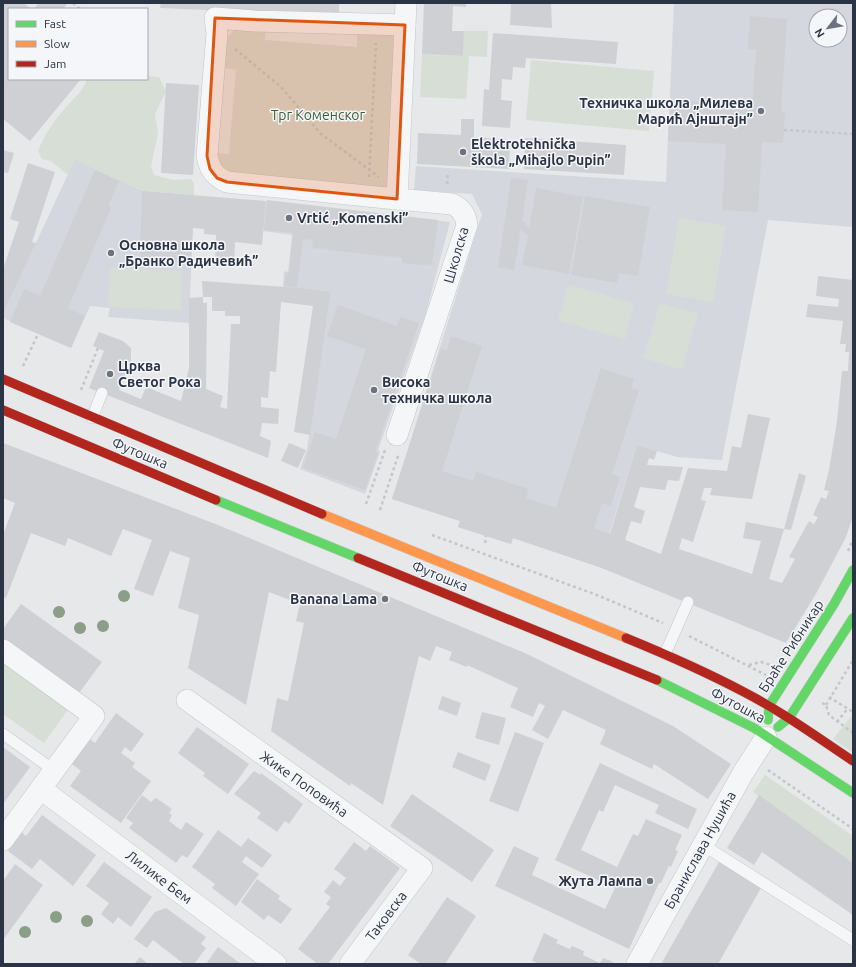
<svg xmlns="http://www.w3.org/2000/svg" width="856" height="967" font-family="Ubuntu,sans-serif">
	<style>
		.built { fill: #d4d7dd; fill-rule: evenodd }
		.green { fill: #d6ded6 }
		.building { fill: #ced0d3; fill-rule: evenodd }
		.lines { fill: none; stroke-linecap: round; stroke-linejoin: round }
		.lane-casing { stroke: #c4c6c8; stroke-width: 12 }
		.street-casing { stroke: #c4c6c8; stroke-width: 22 }
		.fast-casing { stroke: #c4c6c8; stroke-width: 10 }
		.slow-casing { stroke: #c4c6c8; stroke-width: 10 }
		.jam-casing { stroke: #c4c6c8; stroke-width: 10 }
		.path { stroke: #c5c6ca; stroke-width: 2.5; stroke-dasharray: 3 3; stroke-linecap: butt }
		.lane { stroke: #f5f6f7; stroke-width: 11 }
		.street { stroke: #f5f6f7; stroke-width: 21 }
		.fast { stroke: #63d668; stroke-width: 9 }
		.slow { stroke: #ff974d; stroke-width: 9 }
		.jam { stroke: #b3261e; stroke-width: 9 }
		.tree { fill: #8a9e88 }
		.marked { fill: #df570f; fill-opacity: 0.2; stroke: #df570f; stroke-width: 3; stroke-linejoin: round }
		.poi-dot { fill: #6c737f; stroke: #f4f6f9; stroke-width: 1.5 }
		.labels { text-anchor: middle; stroke-width: 3; stroke-linejoin: round; paint-order: stroke }
		.poi-label { font-size: 14px; font-weight: bold; fill: #2b3445; stroke: #f4f6f9; text-anchor: start }
		.park-label { font-size: 14px; fill: #3f6138; stroke: #f4f6f9 }
		.street-label { font-size: 14px; fill: #2b3445; stroke: #f4f6f9 }
	</style>
	<rect width="100%" height="100%" fill="#e6e8ea"/>
	<g class="built">
		<path d="M674,3H853V227L768,220L722,460L677,457L637,445L599,567L513,538L511,544L458,527L460,521L392,499L482,214L472,194L414,190L416,166L666,182ZM816,16H840V40H816Z"/>
		<polygon points="75,159 142,191 194,195 189,323 108,317 110,308 90,306 71,348 3,318 3,314"/>
		<polygon points="266,201 450,222 426,313 378,450 380,452 365,494 300,469 307,449 331,293 283,287 284,271 288,272 292,235 263,231"/>
	</g>
	<g class="green">
		<polygon points="266,26 265,40 357,47 357,31 391,34 394,37 388,184 386,187 234,176 220,167 214,153 229,154 236,70 224,68 227,38 235,29"/>
		<polygon points="464,31 488,31 487,57 469,56 466,99 420,97 422,54 463,56"/>
		<polygon points="531,60 654,71 649,131 526,120"/>
		<path d="M147,76L159,77L166,91L155,114L158,133L151,166L154,175L173,180L191,179L194,184V195L142,191L75,160L68,175L51,161L42,159L38,151C45,133 56,118 69,104C78,94 82,92 87,79H147Z"/>
		<polygon points="679,218 726,226 713,302 666,294"/>
		<polygon points="110,268 182,271 181,310 108,307"/>
		<polygon points="568,285 634,303 625,339 558,321"/>
		<polygon points="660,303 698,314 682,370 643,358"/>
		<polygon points="3,661 69,708 44,743 3,714"/>
		<polygon points="853,714 853,753 833,739"/>
		<polygon points="765,775 853,836 853,863 753,792"/>
	</g>
	<g class="building">
		<polygon points="3,3 24,3 31,9 9,9 9,79 81,79 30,141 3,119"/>
		<polygon points="39,3 68,3 63,9 34,9"/>
		<polygon points="161,3 339,3 339,13 252,12 160,8"/>
		<polygon points="424,3 466,3 466,7 453,6 452,31 464,31 463,56 422,54"/>
		<polygon points="511,3 551,3 552,28 510,25"/>
		<polygon points="750,16 787,19 781,111 785,112 783,143 762,142 758,212 722,210 726,144 668,141 670,100 740,105 739,109 752,110 756,49 748,49"/>
		<polygon points="493,33 618,42 616,64 526,58 525,68 513,67 512,80 502,79 501,100 512,101 510,128 482,126 484,89 489,90"/>
		<polygon points="166,83 199,85 193,175 161,173"/>
		<polygon points="461,119 474,119 474,137 510,140 509,169 417,164 418,133 461,135"/>
		<polygon points="525,138 626,145 624,175 524,169"/>
		<polygon points="3,150 14,153 8,173 3,172"/>
		<polygon points="28,163 55,172 32,242 36,243 3,314 3,269 19,222 10,219"/>
		<polygon points="95,170 119,181 108,206 111,208 68,308 85,316 71,348 10,322 24,289 40,296"/>
		<polygon points="511,178 528,180 522,220 529,228 536,188 583,197 569,274 522,265 528,236 521,229 514,270 498,267"/>
		<polygon points="142,191 266,201 262,245 235,242 234,265 215,264 216,235 204,234 204,229 193,228 191,263 140,261"/>
		<polygon points="585,196 650,207 638,276 619,273 617,283 571,275"/>
		<polygon points="267,200 438,220 432,266 402,263 402,258 312,248 313,240 303,239 297,287 284,286 286,273 289,273 293,233 264,230"/>
		<polygon points="818,276 853,280 853,516 846,537 817,592 786,643 599,567 513,538 511,544 458,527 460,521 392,499 441,348 447,350 451,336 482,346 442,471 473,481 476,472 529,489 526,498 556,508 601,368 634,379 631,388 639,390 612,474 620,477 611,506 602,503 594,528 610,534 637,445 657,451 654,460 649,458 647,465 683,467 679,481 668,480 665,490 640,487 634,507 645,511 641,524 631,521 625,540 661,554 688,468 727,471 732,446 741,448 748,414 770,418 752,499 710,495 712,488 704,488 701,500 706,501 693,542 682,538 679,549 752,574 761,541 743,538 746,522 784,529 799,473 806,476 791,530 784,529 769,579 782,583 795,559 789,557 809,521 814,524 818,517 813,515 821,497 826,499 829,491 824,490 829,470 837,421 842,371 848,371 849,352 845,352 846,344 840,344 843,321 806,317 808,304 838,307 839,299 816,296"/>
		<path d="M202,281L298,288L331,292L310,435L294,432L313,306L281,302L276,372L270,371L268,398L261,397V407L279,409L278,424L262,423L260,436L271,441L268,458L89,388L104,351L93,346L99,332L123,341L131,348V360L119,390L141,399L146,387L181,401L189,368V298L203,297ZM203,297H212V311H225V316H240V324H231L227,409L220,407L223,396L206,389L207,303H203Z"/>
		<polygon points="338,305 397,326 400,317 419,323 375,452 378,453 365,490 303,468 315,432 336,439 366,349 327,336"/>
		<polygon points="3,443 218,525 527,654 673,726 731,764 708,799 654,764 652,769 600,744 606,730 563,710 548,739 532,730 545,706 539,703 533,717 510,707 518,688 467,665 467,667 449,660 452,652 436,646 430,661 419,656 383,805 351,783 350,786 271,731 277,698 288,701 304,623 296,621 300,604 269,592 246,705 188,668 199,615 178,608 190,558 170,551 153,596 134,589 152,540 123,529 111,556 68,538 65,546 31,533 6,598 3,597 3,535 15,503 3,498"/>
		<polygon points="289,443 306,450 298,468 281,461"/>
		<polygon points="21,604 102,662 79,693 3,639 3,629"/>
		<polygon points="442,696 461,703 457,716 438,709"/>
		<polygon points="482,712 506,718 499,745 475,738"/>
		<polygon points="116,713 144,734 131,752 125,747 121,753 135,763 132,767 151,781 121,823 70,786 81,771 72,764 90,739 95,743"/>
		<polygon points="197,727 249,764 228,794 203,776 205,773 178,753"/>
		<polygon points="515,732 544,743 518,812 489,801"/>
		<polygon points="3,747 30,767 3,804"/>
		<polygon points="458,752 491,765 485,781 452,767"/>
		<polygon points="600,763 697,809 688,829 655,813 659,805 615,785 603,812 599,810 581,850 617,867 633,834 638,836 646,819 682,835 675,850 678,851 671,867 669,866 661,883 659,883 629,949 495,886 514,846 539,858 532,875 605,909 615,888 555,860"/>
		<polygon points="254,771 260,775 261,773 303,804 289,824 285,821 277,832 257,818 261,813 234,794"/>
		<polygon points="412,794 494,850 472,882 390,826"/>
		<polygon points="142,795 151,802 156,798 172,809 169,813 172,815 169,821 181,830 186,822 204,834 187,858 182,855 176,863 129,828 133,823 126,818"/>
		<polygon points="759,795 853,863 853,915 762,852 754,865 727,848"/>
		<polygon points="42,815 96,855 73,886 40,859 32,869 8,851 22,832 26,836"/>
		<polygon points="218,830 241,847 248,838 272,855 262,868 246,856 242,862 259,874 236,906 212,888 215,884 192,867"/>
		<polygon points="354,842 366,851 370,846 400,868 328,964 318,964 298,949 330,907 326,904 331,897 324,892 333,880 340,886 346,878 334,869"/>
		<polygon points="104,862 152,897 131,927 118,917 113,924 101,914 109,903 86,886"/>
		<polygon points="719,862 762,886 718,964 661,964"/>
		<polygon points="15,864 43,885 3,940 3,881"/>
		<polygon points="257,879 280,896 278,899 292,909 281,924 268,915 264,920 241,902"/>
		<polygon points="447,897 476,916 445,964 421,964 408,955"/>
		<polygon points="166,908 206,937 201,944 206,948 194,964 184,964 153,940 147,948 134,939 155,912"/>
		<polygon points="544,933 558,940 556,943 570,949 572,946 584,951 583,955 600,963 603,958 613,962 612,964 539,964 532,961"/>
		<polygon points="218,947 241,964 206,964"/>
		<polygon points="140,957 148,964 134,964"/>
	</g>
	<g class="lines">
		<g class="lane-casing">
			<g id="lane">
				<polyline points="92,418 102,393"/>
				<polyline points="665,654 688,602"/>
				<polyline points="3,734 55,771"/>
				<polyline points="703,845 853,940"/>
			</g>
		</g>
		<g class="street-casing">
			<g id="street">
				<path d="M397,199L227,182C214,176 210,170 207,156L217,33L215,18L254,21L405,25"/>
				<path d="M397,435L467,225C466,215 461,208 452,204L397,199L406,3"/>
				<polyline points="3,650 94,716 3,840"/>
				<polyline points="187,700 422,868 350,964"/>
				<polyline points="41,789 276,964"/>
				<polyline points="637,964 743,773 766,737"/>
			</g>
		</g>
		<g class="fast-casing">
			<g id="fast">
				<polyline points="216,500 358,558"/>
				<polyline points="657,680 754,728 853,793"/>
				<polyline points="768,720 769,706 834,604 853,570"/>
				<polyline points="778,727 789,718 853,618"/>
			</g>
		</g>
		<g class="slow-casing">
			<polyline id="slow" points="322,514 626,638"/>
		</g>
		<g class="jam-casing">
			<g id="jam">
				<polyline points="3,379 322,514"/>
				<polyline points="3,410 216,500"/>
				<polyline points="358,558 657,680"/>
				<path d="M626,638C665,654 704,671 742,691C781,711 817,737 853,761"/>
			</g>
		</g>
		<g class="path">
			<polyline points="73,3 80,9"/>
			<polyline points="235,49 281,87 321,134 379,177"/>
			<polyline points="784,130 853,134"/>
			<polyline points="369,177 376,43"/>
			<polyline points="447,184 448,172"/>
			<polyline points="23,366 38,334"/>
			<polyline points="81,390 98,348"/>
			<polyline points="366,504 385,450"/>
			<polyline points="380,510 399,453"/>
			<polyline points="432,535 597,595 663,623"/>
			<polyline points="485,543 486,536"/>
			<polyline points="848,551 853,540"/>
			<polyline points="689,636 766,675"/>
			<polyline points="749,665 761,662 771,665"/>
			<polyline points="829,697 853,712"/>
			<polyline points="822,703 826,705 829,715 853,733"/>
			<polyline points="826,705 853,660"/>
			<polyline points="837,722 848,708"/>
			<polyline points="768,770 853,829"/>
		</g>
		<use href="#lane" class="lane"/>
		<use href="#street" class="street"/>
		<use href="#fast" class="fast"/>
		<use href="#slow" class="slow"/>
		<use href="#jam" class="jam"/>
	</g>
	<g class="tree">
		<circle cx="124" cy="596" r="6"/>
		<circle cx="59" cy="612" r="6"/>
		<circle cx="103" cy="626" r="6"/>
		<circle cx="80" cy="628" r="6"/>
		<circle cx="56" cy="917" r="6"/>
		<circle cx="87" cy="921" r="6"/>
		<circle cx="25" cy="932" r="6"/>
	</g>
	<path class="marked" d="M215,18L405,25L397,199L227,182L217,178L210,169L207,156Z"/>
	<g class="poi-dot">
		<circle cx="761" cy="111" r="4"/>
		<circle cx="463" cy="152" r="4"/>
		<circle cx="289" cy="218" r="4"/>
		<circle cx="111" cy="253" r="4"/>
		<circle cx="110" cy="374" r="4"/>
		<circle cx="374" cy="390" r="4"/>
		<circle cx="385" cy="599" r="4"/>
		<circle cx="650" cy="881" r="4"/>
	</g>
	<g class="labels">
		<g class="poi-label">
			<text x="753" y="108" text-anchor="end">Техничка школа „Милева<tspan x="753" dy="16">Марић Ајнштајн”</tspan></text>
			<text x="471" y="149">Elektrotehnička<tspan x="471" dy="16">škola „Mihajlo Pupin”</tspan></text>
			<text x="297" y="223">Vrtić „Komenski”</text>
			<text x="119" y="250">Основна школа<tspan x="119" dy="16">„Бранко Радичевић”</tspan></text>
			<text x="118" y="371">Црква<tspan x="118" dy="16">Светог Рока</tspan></text>
			<text x="382" y="387">Висока<tspan x="382" dy="16">техничка школа</tspan></text>
			<text x="377" y="604" text-anchor="end">Banana Lama</text>
			<text x="642" y="886" text-anchor="end">Жута Лампа</text>
		</g>
		<g class="park-label">
			<text x="318" y="120">Трг Коменског</text>
		</g>
		<g class="street-label">
			<text transform="translate(456 255) rotate(-74)" y="5">Школска</text>
			<text transform="translate(140 453) rotate(23)" y="5">Футошка</text>
			<text transform="translate(440 576) rotate(22)" y="5">Футошка</text>
			<text transform="translate(791 646) rotate(-57)" y="5">Браће Рибникар</text>
			<text transform="translate(738 705) rotate(28)" y="5">Футошка</text>
			<text transform="translate(304 784) rotate(35)" y="5">Жике Поповића</text>
			<text transform="translate(700 850) rotate(-61)" y="5">Бранислава Нушића</text>
			<text transform="translate(159 877) rotate(37)" y="5">Лилике Бем</text>
			<text transform="translate(386 916) rotate(-53)" y="5">Таковска</text>
		</g>
	</g>
	<rect width="856" height="967" fill="none" stroke="#2b3445" stroke-width="8"/>
	<rect x="8" y="8" width="140" height="72" fill="#f4f6f9" stroke="#a4a8b1"/>
	<rect x="16" y="21" width="20" height="6" fill="#63d668" stroke="#a4a8b1"/>
	<text x="44" y="28" font-size="12" fill="#2b3445">Fast</text>
	<rect x="16" y="41" width="20" height="6" fill="#ff974d" stroke="#a4a8b1"/>
	<text x="44" y="48" font-size="12" fill="#2b3445">Slow</text>
	<rect x="16" y="61" width="20" height="6" fill="#b3261e" stroke="#a4a8b1"/>
	<text x="44" y="68" font-size="12" fill="#2b3445">Jam</text>
	<g transform="translate(828 28) rotate(239)"><circle r="19" fill="#f4f6f9" stroke="#a4a8b1"/>
	<path d="M0-3L7 15L0 10L-7 15Z" fill="#6c737f"/>
	<text y="-6" font-size="11" font-weight="bold" text-anchor="middle" fill="#2b3445">N</text>
	</g>
</svg>
